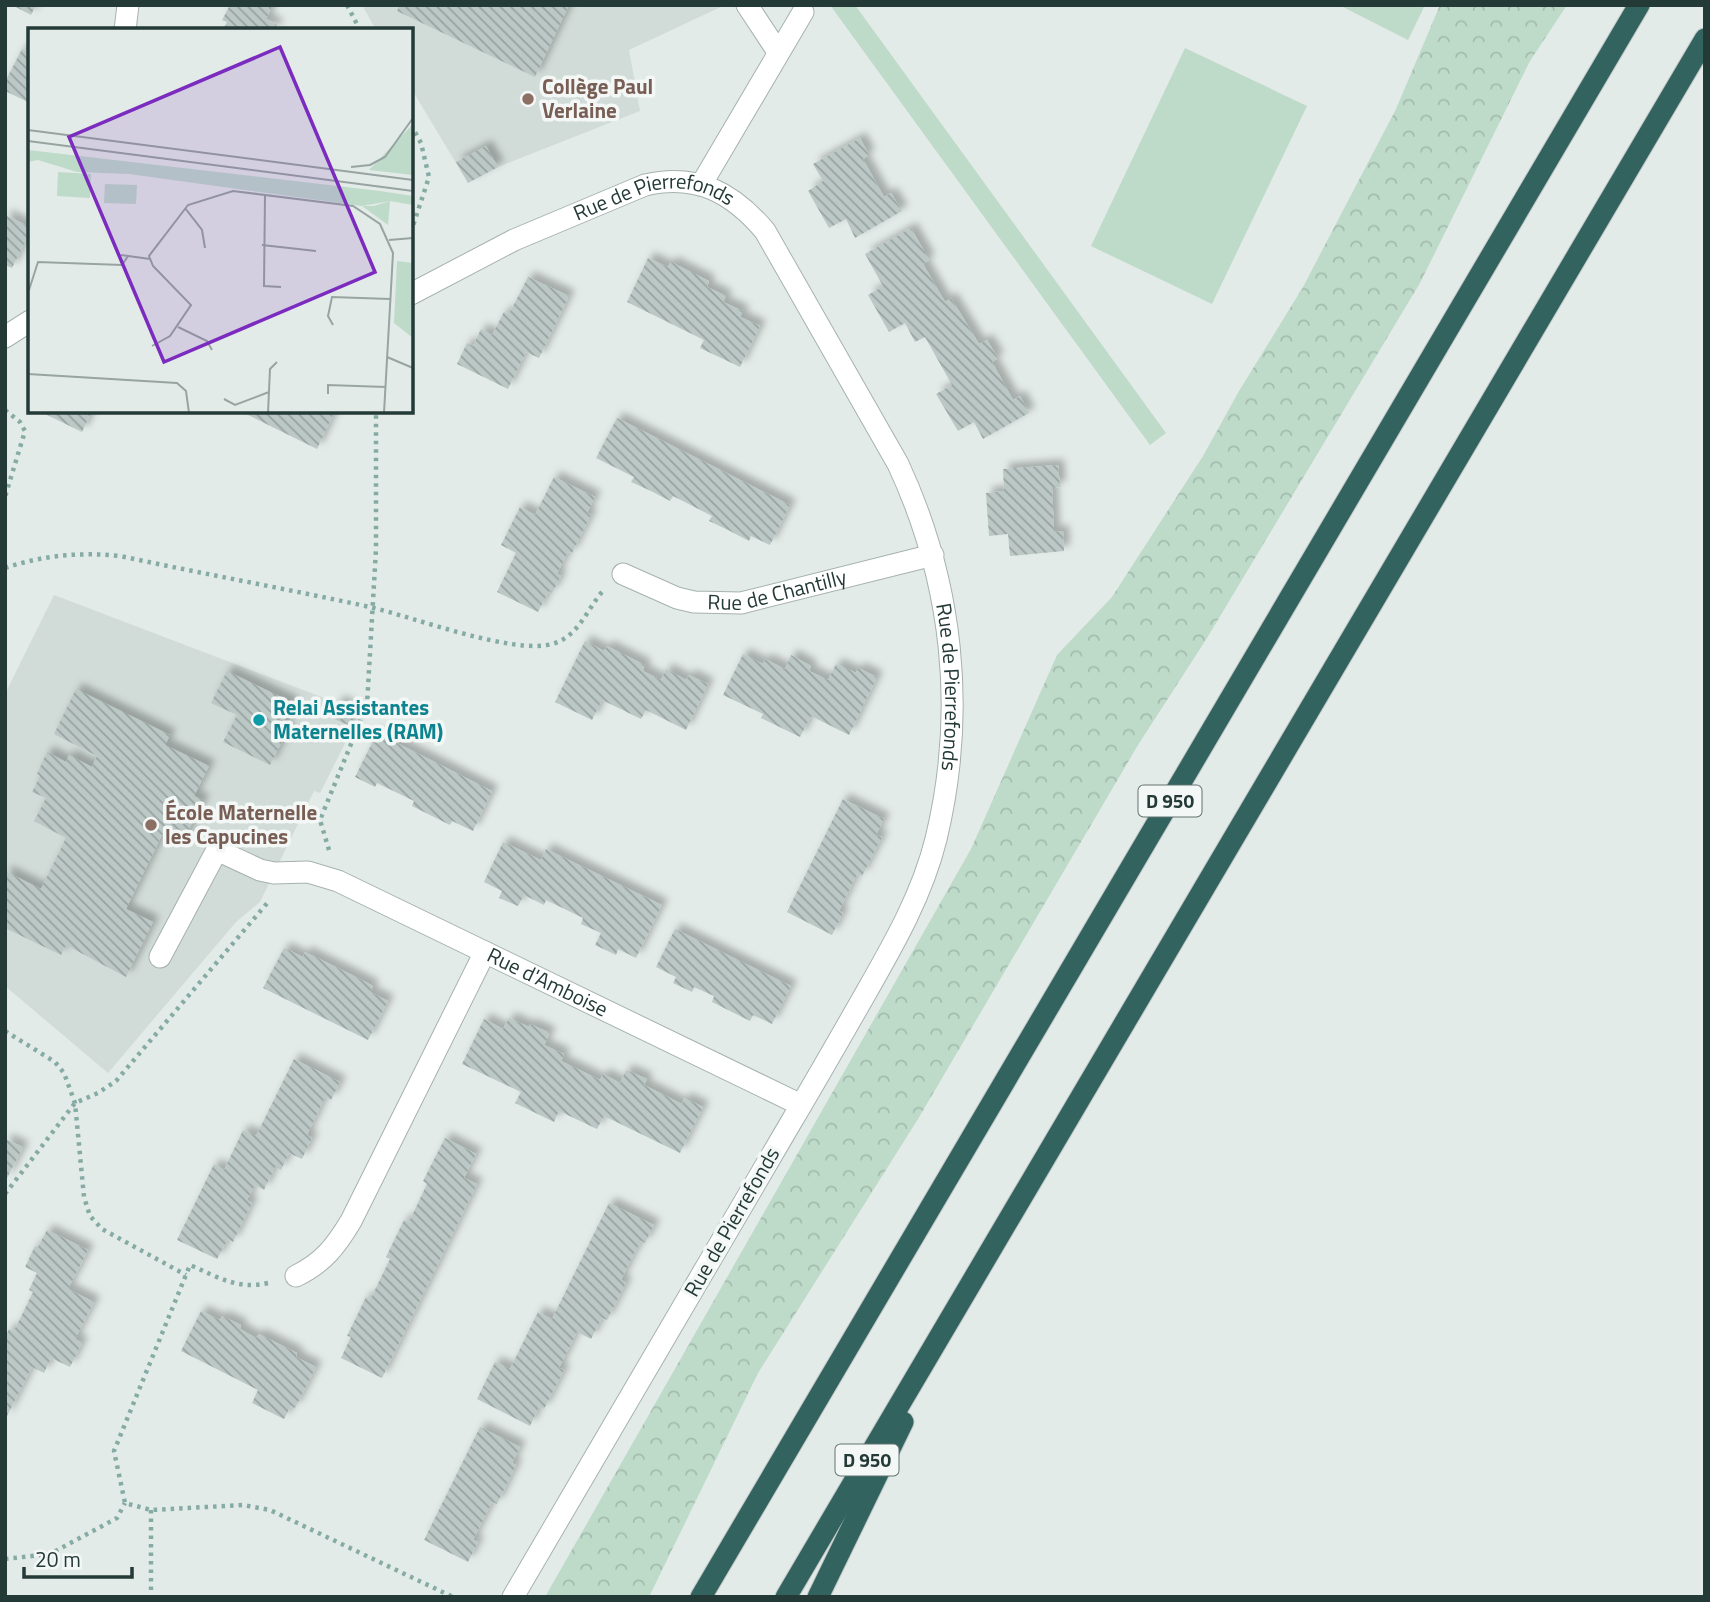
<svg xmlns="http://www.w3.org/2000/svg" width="1710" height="1602" font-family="'Titillium Web',sans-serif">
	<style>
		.built { fill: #d1dbd7 }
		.grass { fill: #bedac9 }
		.forest { fill: url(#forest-crowns) }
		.building { fill: url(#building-back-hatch); filter: url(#shadow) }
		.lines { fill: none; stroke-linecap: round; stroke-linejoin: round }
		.minor-casing { stroke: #a6b2af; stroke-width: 23 }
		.highway-casing { stroke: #c2c8c7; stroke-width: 23 }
		.path { stroke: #86aba4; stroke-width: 4.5; stroke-dasharray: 3.5 5; stroke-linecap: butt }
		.minor { stroke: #fff; stroke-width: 21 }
		.highway { stroke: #33635f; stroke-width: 21 }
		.education-dot { fill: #8d6e63; stroke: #f3f8f6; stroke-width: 2.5 }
		.culture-dot { fill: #0f9aa8; stroke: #f3f8f6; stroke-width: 2.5 }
		.labels { text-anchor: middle; stroke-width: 7; stroke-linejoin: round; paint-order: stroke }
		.shield { fill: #f3f8f6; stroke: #627370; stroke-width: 2 }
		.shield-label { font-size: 19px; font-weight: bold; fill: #243a37 }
		.education-label { font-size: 21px; font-weight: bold; fill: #785e54; stroke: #f3f8f6; text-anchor: start }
		.street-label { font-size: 21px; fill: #243a37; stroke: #f3f8f6 }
		.culture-label { font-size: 21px; font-weight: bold; fill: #0d838f; stroke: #f3f8f6; text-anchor: start }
		.inset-road { fill: none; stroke: #97a4a1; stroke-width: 2 }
		.view { fill: #7b2cbf; fill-opacity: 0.15; stroke: #7b2cbf; stroke-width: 3.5 }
		.inset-edge { fill: none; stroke: #243a37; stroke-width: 3.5 }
	</style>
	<defs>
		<pattern id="forest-crowns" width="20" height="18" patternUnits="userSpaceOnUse" patternTransform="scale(1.75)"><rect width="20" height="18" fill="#bedac9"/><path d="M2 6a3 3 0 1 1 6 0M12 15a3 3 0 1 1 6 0" fill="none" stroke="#a3bcad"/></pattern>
		<pattern id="building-back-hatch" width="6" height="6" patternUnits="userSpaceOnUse" patternTransform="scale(1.75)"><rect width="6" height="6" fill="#bbc8c5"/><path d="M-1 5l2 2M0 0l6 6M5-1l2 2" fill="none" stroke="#98a3a1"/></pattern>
		<filter id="shadow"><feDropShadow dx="6" dy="-6" stdDeviation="3.5" flood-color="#0004"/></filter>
	</defs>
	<rect width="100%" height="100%" fill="#e3ebe8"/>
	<g class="built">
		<polygon points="362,5 725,5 629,50 640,111 498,167 468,183 411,88 411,30 376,30"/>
		<polygon points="54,595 361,712 320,793 314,791 260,902 236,922 108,1073 5,986 5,694"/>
	</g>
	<g class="grass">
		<polygon points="830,5 855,5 1166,433 1150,445"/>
		<polygon points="1339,5 1425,5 1408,40"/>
		<polygon points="1185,48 1307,106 1212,304 1091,246"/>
	</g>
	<polygon class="forest" points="1440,5 1567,5 1530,61 1420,283 1207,638 1138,745 918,1119 758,1373 649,1597 545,1597 971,849 1057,655 1112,597 1203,456 1239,391 1303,287 1396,109"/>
	<g class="building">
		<polygon points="12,5 36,5 31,15"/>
		<polygon points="230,5 273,5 266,19 277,25 275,30 223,30 227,22 222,20"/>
		<polygon points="400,5 569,5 535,77 397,11"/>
		<polygon points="22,49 30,52 30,103 5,91 5,82"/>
		<polygon points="860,138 869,155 863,159 884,197 891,193 902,211 855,238 846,219 829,228 808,191 823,181 813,164"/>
		<polygon points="486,146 498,167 468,183 456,162"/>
		<polygon points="5,215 30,227 30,232 12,268 5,265"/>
		<polygon points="911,228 929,260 923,264 945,302 951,298 979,344 987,340 998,358 992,362 1013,400 1020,396 1029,413 983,439 974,422 958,431 936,394 952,385 925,337 915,342 905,323 889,332 868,295 883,286 865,254"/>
		<polygon points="648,258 668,267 671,262 709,281 707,287 726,296 723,302 743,311 740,317 760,326 740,367 700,348 704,340 627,302"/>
		<polygon points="528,277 569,296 539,358 526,352 508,389 457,364 467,343 473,346 481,329 492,335 504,312 509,314"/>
		<polygon points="39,411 92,411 82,432"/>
		<polygon points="240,411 335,411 317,449"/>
		<polygon points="617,418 790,505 770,545 751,536 749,541 728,530 709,521 712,516 673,496 670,501 651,491 631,482 634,477 596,458"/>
		<polygon points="1058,465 1060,487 1052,488 1054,532 1063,531 1064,551 1010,556 1008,534 989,536 986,493 1004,491 1003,469"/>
		<polygon points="554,477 595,497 587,513 591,515 572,553 568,552 557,574 561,576 552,593 549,591 538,612 497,592 516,553 501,545 520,507 535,515"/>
		<polygon points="585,641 604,651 607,646 645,665 643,671 661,680 666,669 686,680 689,675 708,684 686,730 646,710 641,719 602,700 592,720 555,702"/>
		<polygon points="743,654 763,664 765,659 785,669 791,655 811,666 809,671 828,680 836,664 856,673 858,668 877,677 849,735 811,716 800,737 761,718 763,714 723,695"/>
		<polygon points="227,671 293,703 282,724 289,728 270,765 223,742 237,715 211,703"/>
		<polygon points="76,689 170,735 165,745 209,766 194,796 203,800 182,844 162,835 126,909 153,922 126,977 66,945 61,955 5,928 5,871 41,889 66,838 34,821 46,798 32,792 40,776 37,774 47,752 66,762 69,755 92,767 97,756 54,734"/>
		<polygon points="338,701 360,712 352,727 330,717"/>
		<polygon points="377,733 492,791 473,831 452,821 450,825 412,806 414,801 377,783 375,787 355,777"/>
		<polygon points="843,799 884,819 876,835 882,837 862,876 857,874 839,911 843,913 832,935 787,912"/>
		<polygon points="503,842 541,860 546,849 662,905 636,958 618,949 616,955 595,945 601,933 581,924 583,918 546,900 544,905 524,895 518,906 499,898 502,891 484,882"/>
		<polygon points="675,929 791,986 772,1024 753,1015 750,1021 712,1002 714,996 694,987 692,992 673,983 676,977 656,967"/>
		<polygon points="284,948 303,957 305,952 354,976 373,986 370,992 388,1001 368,1040 263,988"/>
		<polygon points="509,1018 529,1027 530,1024 550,1033 544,1045 564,1054 561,1061 600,1080 603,1074 620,1083 626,1070 647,1079 644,1085 682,1104 684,1098 703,1107 680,1153 604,1116 597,1129 559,1111 554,1122 515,1103 521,1092 462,1064 484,1019 503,1029"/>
		<polygon points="294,1059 340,1082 331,1100 325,1097 307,1135 312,1138 302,1159 289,1153 281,1170 275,1167 264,1190 255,1185 247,1200 252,1203 233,1242 228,1239 217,1259 177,1240 214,1164 224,1170 243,1130 256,1136"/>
		<polygon points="445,1138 476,1154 464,1178 477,1184 382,1378 341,1358 351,1337 347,1336 366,1297 370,1300 390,1259 386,1257 404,1220 409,1222 417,1205 427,1184 423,1181"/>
		<polygon points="5,1139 23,1147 5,1182"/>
		<polygon points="609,1203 654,1225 645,1243 641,1241 630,1261 621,1280 626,1283 607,1320 602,1318 591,1339 577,1332 559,1368 564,1370 544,1409 539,1407 530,1426 477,1399 495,1362 510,1369 538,1312 552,1319"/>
		<polygon points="47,1230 88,1250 68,1289 94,1302 75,1339 82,1343 70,1367 51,1358 44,1373 32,1367 5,1420 5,1337 9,1329 14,1331 33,1292 29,1290 37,1273 25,1267 35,1246 38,1247"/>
		<polygon points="201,1311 220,1320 222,1316 241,1325 240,1329 256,1338 259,1334 297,1353 296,1357 316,1367 295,1408 291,1406 284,1419 252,1403 258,1390 181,1351"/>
		<polygon points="480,1427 520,1447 512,1463 516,1465 497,1504 492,1502 473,1540 478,1542 468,1562 424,1540"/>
	</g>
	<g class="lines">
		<g class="minor-casing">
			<g id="minor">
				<polyline points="747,5 778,52"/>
				<polyline points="125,30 128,5"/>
				<polyline points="701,185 803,12"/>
				<path id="s1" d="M411,294L514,240L645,185C696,173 732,192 765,231L898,464C953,582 967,711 936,839C922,896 892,947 863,998C839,1040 815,1082 790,1124C698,1281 606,1439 513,1597"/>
				<polyline points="5,337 30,321"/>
				<path id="s2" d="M623,574L677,598L694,602L741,603L933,555"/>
				<path id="s3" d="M160,957L217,850L260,870L274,873L308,872L338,881L801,1105"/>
				<path d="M296,1276C323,1263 336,1246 351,1221L485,952"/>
			</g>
		</g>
		<g class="highway-casing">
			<g id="highway">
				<polyline points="701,1597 1639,5"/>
				<polyline points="786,1597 1705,39"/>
				<polyline points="818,1597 903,1422"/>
			</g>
		</g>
		<g class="path">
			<polyline points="347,5 360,30"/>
			<polyline points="411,125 421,143 429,177 411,232"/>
			<polyline points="5,410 20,422 25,431 5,497"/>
			<path d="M5,568C44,555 80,552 120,556C204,574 287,589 370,607C413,617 513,655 552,644C578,637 586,611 602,592"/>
			<polyline points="329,850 320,820 367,705 376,549 376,411"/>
			<polyline points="5,1031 55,1062 64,1073 75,1103 84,1197 90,1216 102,1229 186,1275"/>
			<polyline points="5,1194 75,1103 98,1093 116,1081 269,901"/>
			<path d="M268,1283C237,1290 218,1277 190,1265L114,1451L125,1503L151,1510L243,1505L270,1510L453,1597"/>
			<polyline points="151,1510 151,1597"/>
			<polyline points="5,1559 50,1554 117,1518 125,1503"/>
		</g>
		<use href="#minor" class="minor"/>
		<use href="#highway" class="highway"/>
	</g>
	<g class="education-dot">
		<circle cx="528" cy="99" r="7"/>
		<circle cx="151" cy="825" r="7"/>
	</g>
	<circle class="culture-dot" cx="259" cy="720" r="7"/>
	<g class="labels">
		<g class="shield">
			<rect x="1138.5" y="785.5" width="63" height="31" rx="5"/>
			<rect x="835.5" y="1444.5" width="63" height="31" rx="5"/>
		</g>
		<g class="shield-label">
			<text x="1170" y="808">D 950</text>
			<text x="867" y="1467">D 950</text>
		</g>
		<g class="education-label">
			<text x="542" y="94">Collège Paul<tspan x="542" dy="24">Verlaine</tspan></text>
			<text x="165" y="820">École Maternelle<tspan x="165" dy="24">les Capucines</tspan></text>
		</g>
		<g class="street-label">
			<text dy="7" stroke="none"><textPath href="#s1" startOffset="266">Rue de Pierrefonds</textPath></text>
			<text dy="7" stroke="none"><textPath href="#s2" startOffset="161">Rue de Chantilly</textPath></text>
			<text dy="7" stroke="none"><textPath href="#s1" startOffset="894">Rue de Pierrefonds</textPath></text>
			<text dy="7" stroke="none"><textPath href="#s3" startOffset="481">Rue d'Amboise</textPath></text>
			<text transform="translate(732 1222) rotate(-60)" y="7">Rue de Pierrefonds</text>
		</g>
		<g class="culture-label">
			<text x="273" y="715">Relai Assistantes<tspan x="273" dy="24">Maternelles (RAM)</tspan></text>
		</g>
	</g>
	<g transform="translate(28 28)">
		<rect width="385" height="385" fill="#e3ebe8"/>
		<path d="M385,96V147L341,142ZM30,144L63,146L62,170L29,168ZM77,156L109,157L108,176L76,175ZM362,173L360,197L334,178H346ZM369,233L385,235V310L366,295Z" fill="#bedac9"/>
		<path d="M0,122L352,163L385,168V177L362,173L334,178L101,146L49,144L10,132L0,134Z" fill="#bedac9"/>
		<path class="inset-road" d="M0,102L385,152M0,113L385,163M323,139L342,137L357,129L385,90M237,167L236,258L253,259M157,180L174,202L177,220M361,212L385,210M234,217L288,223M93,227L122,231M1,262L10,234L94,237L100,228M305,297L300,288L304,269L362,271M150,299L179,313L184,322M124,318L142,308L163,277L125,238L121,228L160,177L205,163L325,178L352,196L365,225L356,385M359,329L385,340M0,346L149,355L158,363L161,385M300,366V357L358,359M196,371L207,377L241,364M240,385L242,341L249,334"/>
		<path class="view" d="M252,19L347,244L136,334L41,109Z"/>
		<rect width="385" height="385" class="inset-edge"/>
	</g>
	<rect width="1710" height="1602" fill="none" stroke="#243a37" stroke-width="14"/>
	<path d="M24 1567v10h108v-10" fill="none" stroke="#243a37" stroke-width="3.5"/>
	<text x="35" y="1567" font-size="21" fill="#243a37" stroke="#f3f8f6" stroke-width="5" paint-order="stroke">20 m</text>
</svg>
